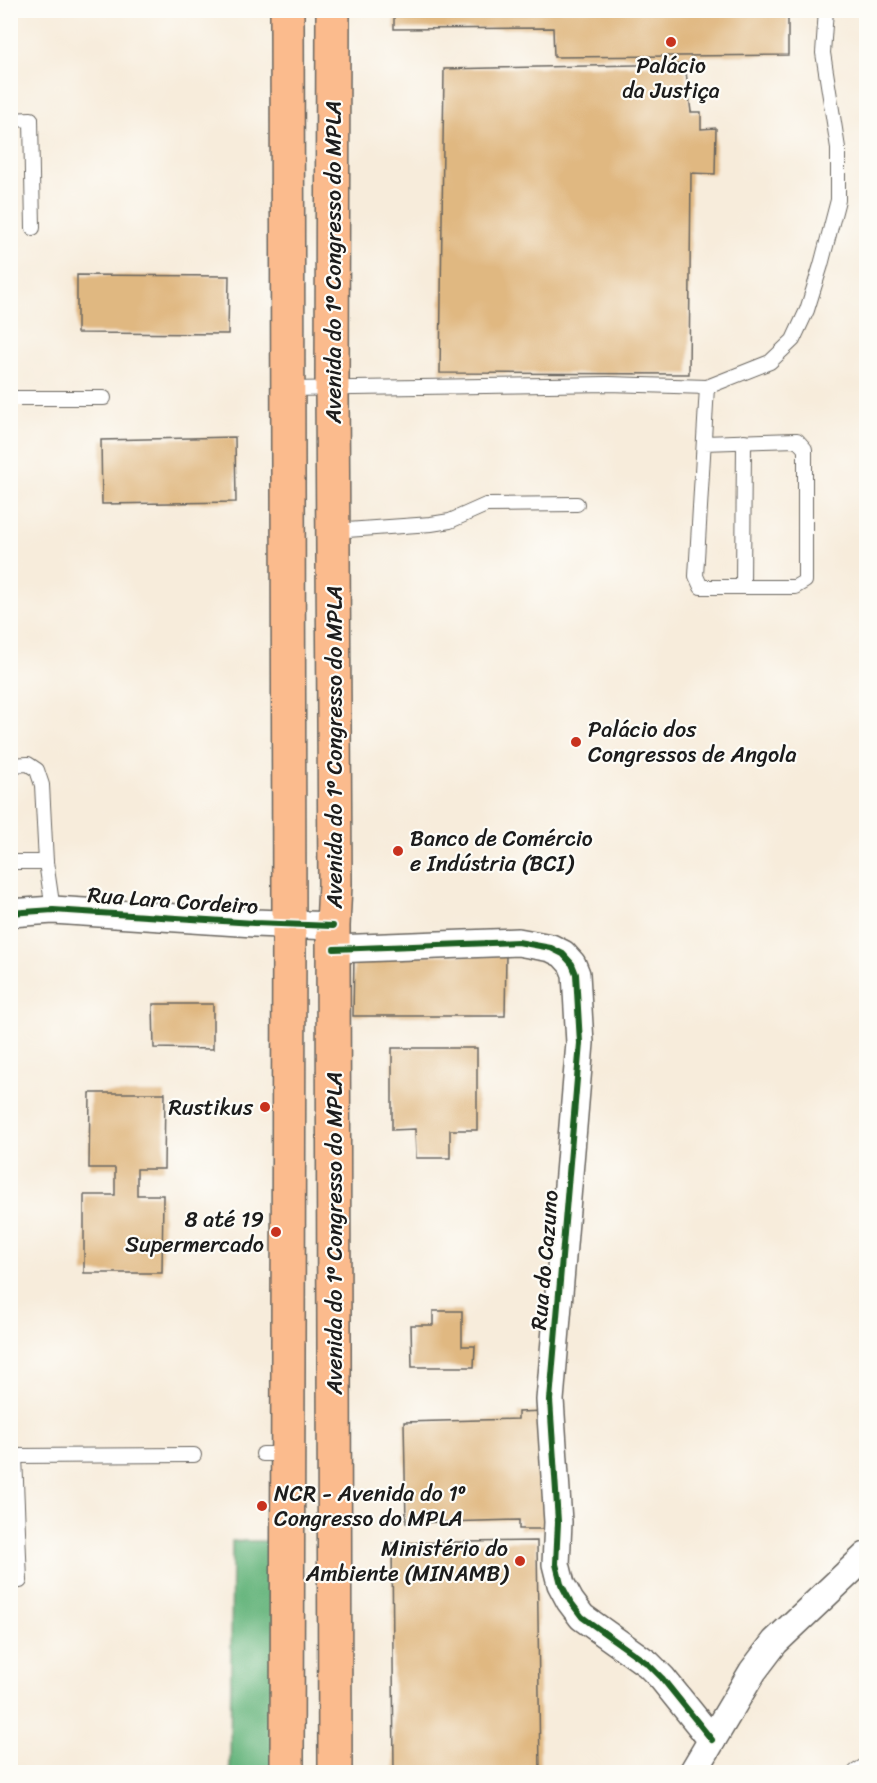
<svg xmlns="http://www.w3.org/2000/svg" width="877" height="1783" font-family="Sriracha,sans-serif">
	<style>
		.forest { fill: #68b67e; stroke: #42694d; stroke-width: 1.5 }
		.building { fill: #e0b881 }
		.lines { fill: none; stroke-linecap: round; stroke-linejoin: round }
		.lane-casing { stroke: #69655f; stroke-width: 16 }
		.street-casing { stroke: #69655f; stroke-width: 30 }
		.primary-casing { stroke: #69655f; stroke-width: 36 }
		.lane { stroke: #fff; stroke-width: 14 }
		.street { stroke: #fff; stroke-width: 27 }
		.primary { stroke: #fbbb8d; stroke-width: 33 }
		.cycleway-casing { stroke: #fdfcf7; stroke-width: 10 }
		.cycleway { stroke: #1b5e20; stroke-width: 6 }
		.poi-dot { fill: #c8321e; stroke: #fdfcf7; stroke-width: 2 }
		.labels { text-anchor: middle; stroke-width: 4.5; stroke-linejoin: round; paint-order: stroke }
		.poi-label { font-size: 22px; fill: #1c1c1c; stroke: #fdfcf7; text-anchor: start }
		.street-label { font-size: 22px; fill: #1c1c1c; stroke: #fdfcf7 }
	</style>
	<rect width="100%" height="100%" fill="#fdfcf7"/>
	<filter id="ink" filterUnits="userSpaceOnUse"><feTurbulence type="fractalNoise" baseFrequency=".0167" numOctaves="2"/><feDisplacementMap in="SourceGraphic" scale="12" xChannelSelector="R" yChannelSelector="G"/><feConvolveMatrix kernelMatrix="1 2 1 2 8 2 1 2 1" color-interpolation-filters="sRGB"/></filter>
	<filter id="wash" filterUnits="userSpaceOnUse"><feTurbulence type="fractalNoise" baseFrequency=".008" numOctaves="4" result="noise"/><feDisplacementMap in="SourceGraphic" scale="24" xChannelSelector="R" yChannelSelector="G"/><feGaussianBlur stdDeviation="1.35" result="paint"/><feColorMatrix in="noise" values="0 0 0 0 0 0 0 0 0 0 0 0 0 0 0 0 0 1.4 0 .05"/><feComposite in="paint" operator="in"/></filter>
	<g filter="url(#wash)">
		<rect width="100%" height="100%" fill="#f7ecdb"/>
		<polygon class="forest" points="232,1541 288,1541 287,1772 230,1772"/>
		<g id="blocks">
			<g class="building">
				<polygon points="394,10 788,10 788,55 554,57 553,28 394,29"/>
				<polygon points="685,64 691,112 701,112 701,129 716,128 715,174 691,173 689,374 440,373 444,69"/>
				<polygon points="77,275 229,276 228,334 77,333"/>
				<polygon points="235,437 236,502 102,504 101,440"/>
				<polygon points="354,955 506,955 505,1016 353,1016"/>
				<polygon points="153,1004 213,1004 213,1049 154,1048"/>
				<polygon points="392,1048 477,1048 477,1130 450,1130 450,1158 416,1158 415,1129 392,1130"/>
				<polygon points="90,1093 165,1093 164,1169 137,1169 137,1195 163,1195 162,1273 84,1273 84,1195 115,1195 115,1168 89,1168"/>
				<polygon points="433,1311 462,1311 462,1346 475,1346 474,1367 412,1367 411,1325 433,1325"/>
				<polygon points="546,1411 548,1529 519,1529 519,1520 406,1523 404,1422 518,1419 518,1412"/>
				<polygon points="537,1541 540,1772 394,1772 392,1543"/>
			</g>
		</g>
	</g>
	<g filter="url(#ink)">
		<use href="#blocks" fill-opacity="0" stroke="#69655f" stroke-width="1.5"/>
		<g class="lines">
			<g class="lane-casing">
				<g id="lane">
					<polyline points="10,120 31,119 33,228"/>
					<polyline points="289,389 609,384 707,387 770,362 793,340 807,310 821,265 838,200 838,148 823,53 826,10"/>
					<polyline points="10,398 104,398"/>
					<polyline points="704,443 797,440 805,449 805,581 795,587 701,587 696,576 707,387"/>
					<polyline points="333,531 431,524 450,521 486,505 577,504"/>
					<polyline points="743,587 744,441"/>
					<polyline points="10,765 28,764 37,770 42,785 46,862 53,910"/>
					<polyline points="10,862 46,862"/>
					<polyline points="263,1454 288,1454"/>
					<polyline points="10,1456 194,1455"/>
					<polyline points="10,1582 20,1581 15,1456"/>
					<polyline points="855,1772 866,1765"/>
				</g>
			</g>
			<g class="street-casing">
				<g id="street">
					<polyline points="10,913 53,910 254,923 333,926"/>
					<polyline points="334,949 518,942 551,948 563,954 572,964 576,974 580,1043 550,1400 558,1522 556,1564 561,1584 570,1601 582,1617 648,1664 662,1678 712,1740"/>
					<polyline points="693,1772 753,1671 775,1642 866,1556"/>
				</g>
			</g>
			<g class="primary-casing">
				<g id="primary">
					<polyline points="287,10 289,925 287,1772"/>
					<polyline points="333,10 332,390 335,884 333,926 335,1772"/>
				</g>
			</g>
			<use href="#lane" class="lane"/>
			<use href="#street" class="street"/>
			<use href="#primary" class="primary"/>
			<g class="cycleway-casing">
				<g id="cycleway">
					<polyline points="10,913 53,910 254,923 333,926"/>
					<polyline points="334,949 518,942 551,948 563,954 572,964 576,974 580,1043 550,1400 558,1522 556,1564 561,1584 570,1601 582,1617 648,1664 662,1678 712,1740"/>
				</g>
			</g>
			<use href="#cycleway" class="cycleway"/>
		</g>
	</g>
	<g class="poi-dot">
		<circle cx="671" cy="42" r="6"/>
		<circle cx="576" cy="742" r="6"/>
		<circle cx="398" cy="851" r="6"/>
		<circle cx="265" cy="1107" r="6"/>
		<circle cx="276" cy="1232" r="6"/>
		<circle cx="262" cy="1506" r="6"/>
		<circle cx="520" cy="1561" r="6"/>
	</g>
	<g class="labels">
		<g class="poi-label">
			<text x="671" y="73" text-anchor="middle">Palácio<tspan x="671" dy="25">da Justiça</tspan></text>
			<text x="588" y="737">Palácio dos<tspan x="588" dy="25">Congressos de Angola</tspan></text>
			<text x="410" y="846">Banco de Comércio<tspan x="410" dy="25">e Indústria (BCI)</tspan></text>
			<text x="253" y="1115" text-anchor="end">Rustikus</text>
			<text x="264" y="1227" text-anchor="end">8 até 19<tspan x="264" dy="25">Supermercado</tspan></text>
			<text x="274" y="1501">NCR - Avenida do 1º<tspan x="274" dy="25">Congresso do MPLA</tspan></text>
			<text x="508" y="1556" text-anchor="end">Ministério do<tspan x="508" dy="25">Ambiente (MINAMB)</tspan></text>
		</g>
		<g class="street-label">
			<text transform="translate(333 262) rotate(-90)" y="8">Avenida do 1º Congresso do MPLA</text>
			<text transform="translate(334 747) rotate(-90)" y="8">Avenida do 1º Congresso do MPLA</text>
			<text transform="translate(173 900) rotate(4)" y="8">Rua Lara Cordeiro</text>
			<text transform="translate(334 1233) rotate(-90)" y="8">Avenida do 1º Congresso do MPLA</text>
			<text transform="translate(544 1260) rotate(-85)" y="8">Rua do Cazuno</text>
		</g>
	</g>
	<rect width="877" height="1783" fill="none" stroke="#fdfcf7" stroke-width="36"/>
</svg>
